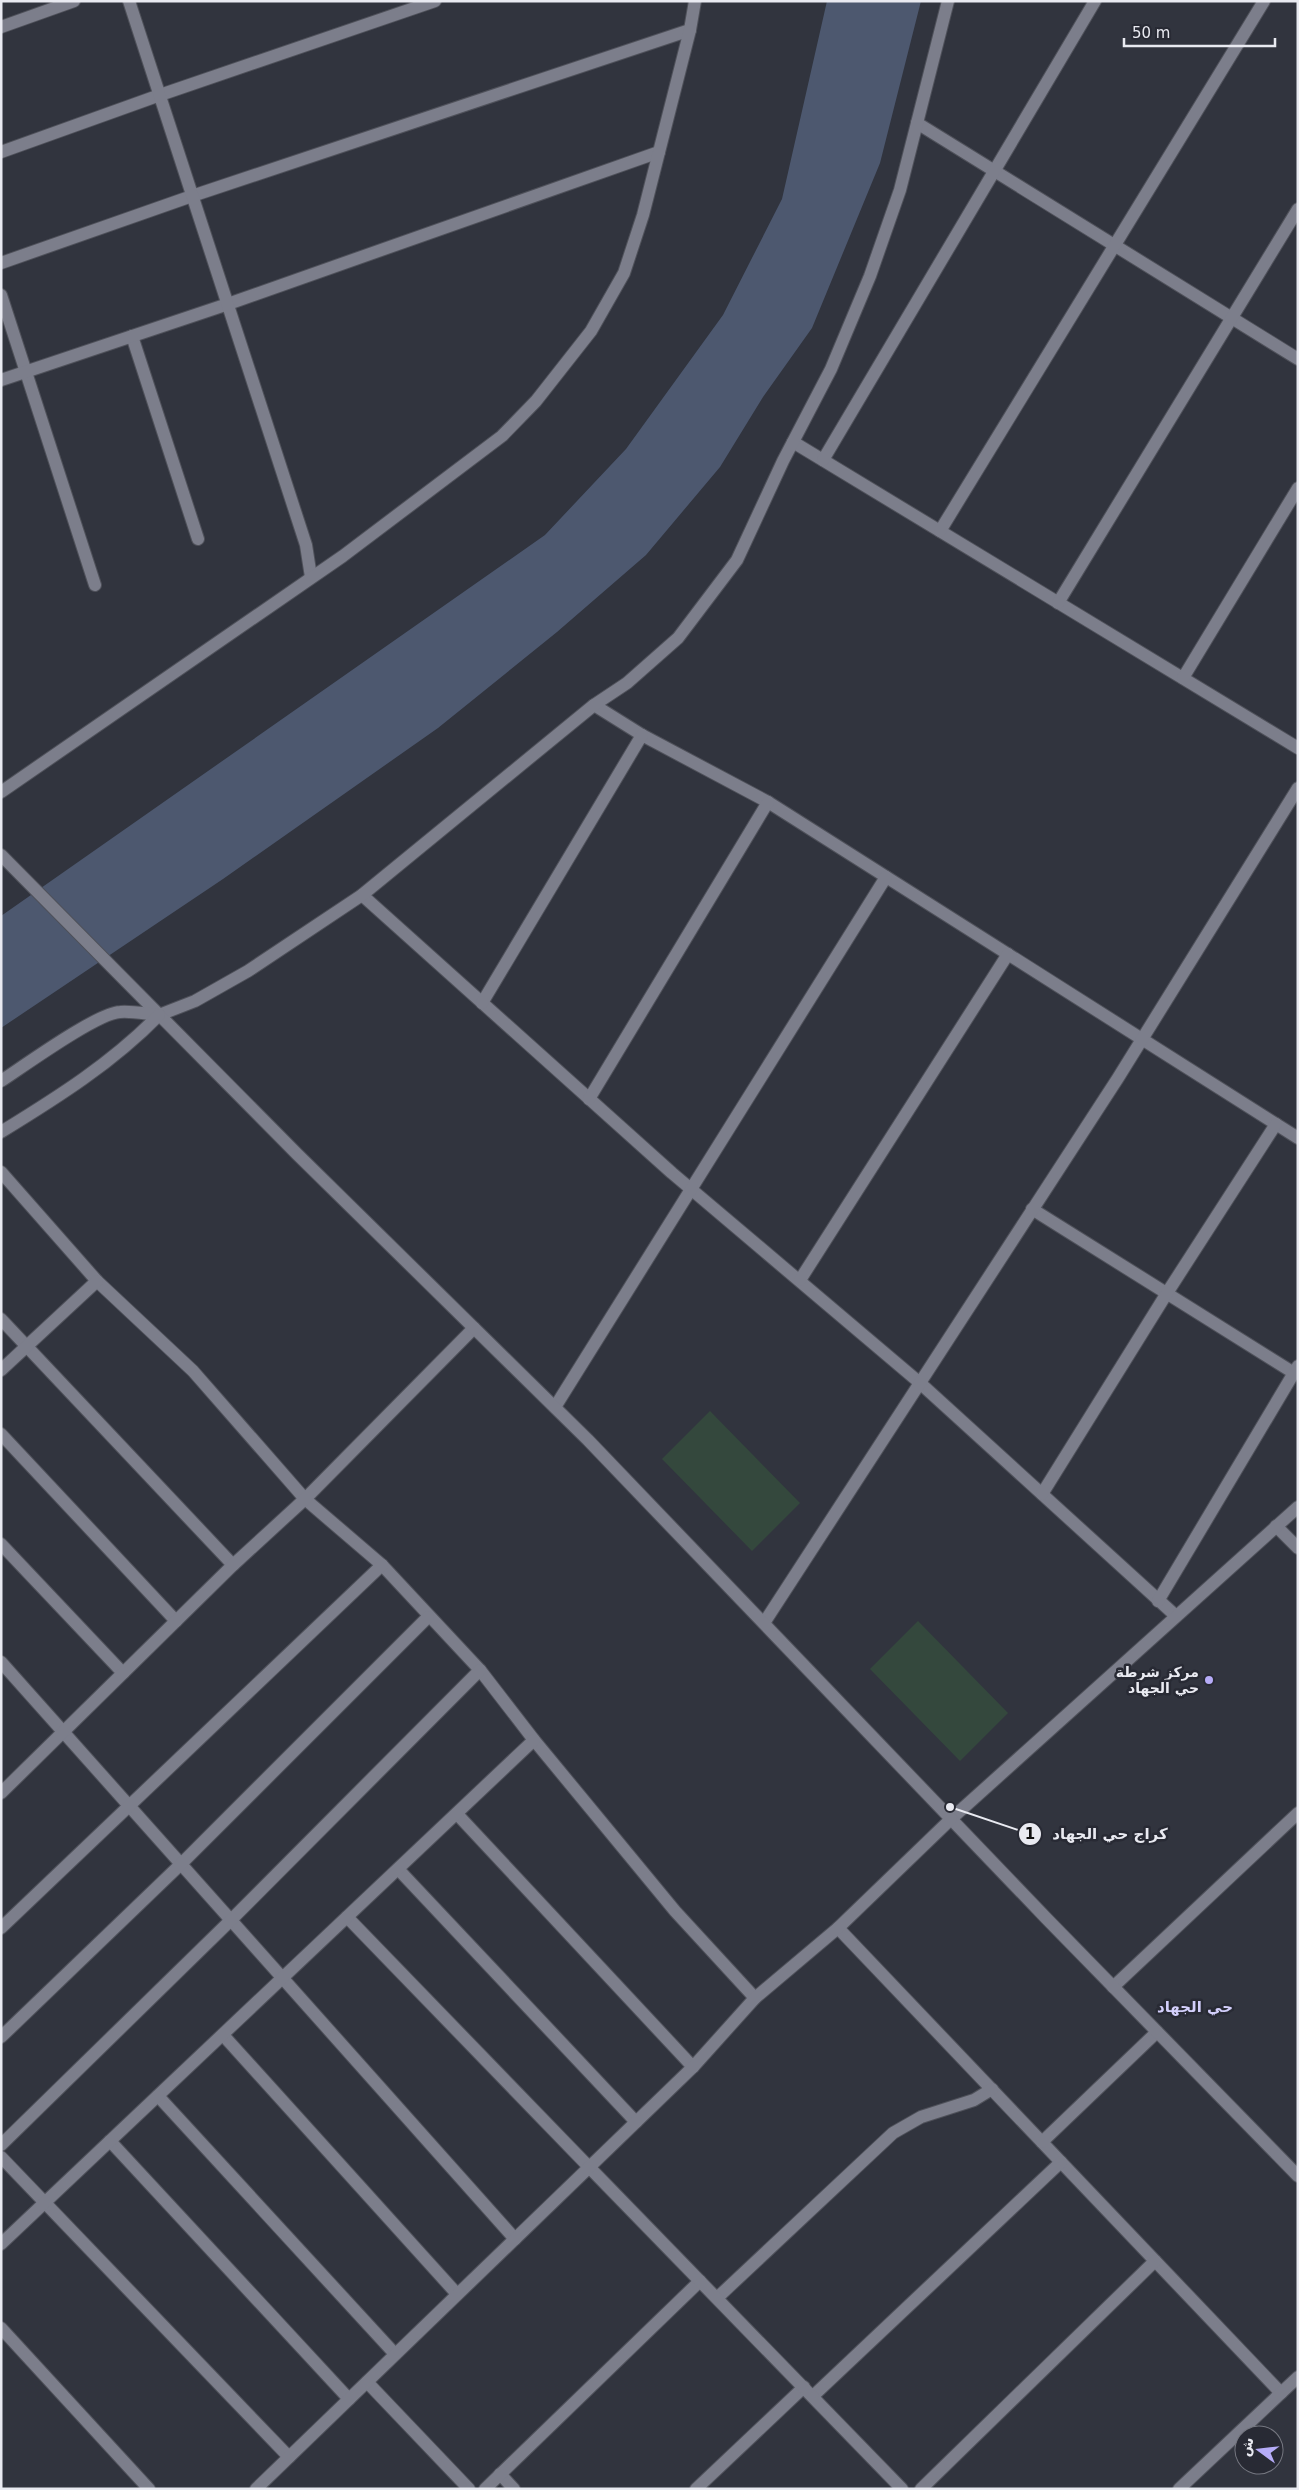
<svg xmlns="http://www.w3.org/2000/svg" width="1299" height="2490" font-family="'DejaVu Sans',Vazirmatn,sans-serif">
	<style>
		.green { fill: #34483d }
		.water { fill: #4d586f }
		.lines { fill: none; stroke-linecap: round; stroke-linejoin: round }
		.minor-casing { stroke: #4f515a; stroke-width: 14 }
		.tertiary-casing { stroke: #4f515a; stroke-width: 14 }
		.minor { stroke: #7c7e8b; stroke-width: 12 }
		.tertiary { stroke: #7c7e8b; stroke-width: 12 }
		.poi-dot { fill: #b6acf8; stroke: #282a34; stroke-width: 2 }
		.labels { text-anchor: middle; stroke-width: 5; stroke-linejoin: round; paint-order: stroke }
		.poi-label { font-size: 14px; font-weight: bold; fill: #e9eaf1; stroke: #282a34; text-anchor: end }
		.neighbourhood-label { font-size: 15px; font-weight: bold; fill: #d3cffb; stroke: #282a34 }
		.leader { fill: none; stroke: #e9eaf1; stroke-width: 2 }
		.callout-dot { fill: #e9eaf1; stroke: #282a34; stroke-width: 2 }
		.mark-label { font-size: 15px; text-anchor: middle; font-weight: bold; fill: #111 }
		.callout-label { font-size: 15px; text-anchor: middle; font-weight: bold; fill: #e9eaf1; stroke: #282a34; stroke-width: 5; stroke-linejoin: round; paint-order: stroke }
	</style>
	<rect width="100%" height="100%" fill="#31343e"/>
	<g class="green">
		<polygon points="710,1411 800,1503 752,1551 662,1459"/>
		<polygon points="918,1621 1008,1713 960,1761 870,1669"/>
	</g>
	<polygon class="water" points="827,1 921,1 880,163 812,328 763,397 720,467 646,555 557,632 438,728 223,879 1,1028 1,916 545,535 626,449 723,315 782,199"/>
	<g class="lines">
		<g class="minor-casing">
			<g id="minor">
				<polyline points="1,27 74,1"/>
				<polyline points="917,123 1298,359"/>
				<polyline points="1,152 160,95 435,1"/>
				<polyline points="1,263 192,196 690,30"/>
				<polyline points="1,295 95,585"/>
				<polyline points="132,336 198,539"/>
				<polyline points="1,380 228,304 659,152"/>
				<polyline points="793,442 1298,748"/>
				<polyline points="823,460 1095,1"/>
				<polyline points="940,531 1264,1"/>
				<polyline points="1058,603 1298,209"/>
				<polyline points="1183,678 1298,488"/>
				<polyline points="594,705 642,735 768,802 1298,1138"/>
				<polyline points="362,895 672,1173 920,1383 1176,1616"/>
				<polyline points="482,1003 642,735"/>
				<polyline points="159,1015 195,1001 248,971 362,895 594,705 627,683 678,638 737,560 783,461 831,369 870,276 900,190 948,1"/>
				<polyline points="589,1099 768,802"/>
				<polyline points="1,1172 97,1281 193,1371 305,1499 382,1565 480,1670 534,1740 675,1911 755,1998"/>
				<polyline points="1032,1209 1294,1373"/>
				<polyline points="800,1280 1008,954"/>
				<polyline points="1,1319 233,1565"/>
				<polyline points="1,1370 97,1281"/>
				<polyline points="555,1407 886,877"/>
				<polyline points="1,1434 176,1621"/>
				<polyline points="1042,1494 1167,1293 1276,1124"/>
				<polyline points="1276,1526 1298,1548"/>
				<polyline points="1,1544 123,1673"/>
				<polyline points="1158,1601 1298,1366"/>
				<polyline points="764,1623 1118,1078 1298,788"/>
				<polyline points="1,1662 515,2239"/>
				<polyline points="1,1793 233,1565 305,1499 474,1328"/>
				<polyline points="457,1814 693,2067"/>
				<polyline points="951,1819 1298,1507"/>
				<polyline points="398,1869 636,2122"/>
				<polyline points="347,1917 589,2167"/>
				<polyline points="1,1928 382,1565"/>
				<polyline points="838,1928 1281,2393"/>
				<polyline points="1113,1987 1298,1813"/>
				<polyline points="223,2035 457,2294"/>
				<polyline points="1,2037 181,1864 428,1617"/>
				<polyline points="158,2096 395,2354"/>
				<polyline points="110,2141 349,2399"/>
				<polyline points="1042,2142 1157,2032"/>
				<polyline points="1,2145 231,1920 480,1670"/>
				<polyline points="1,2157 289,2457"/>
				<polyline points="1,2244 534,1740"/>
				<polyline points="717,2298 893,2133 921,2117 974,2100 992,2089"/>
				<polyline points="1,2328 149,2489"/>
				<polyline points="367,2382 469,2489"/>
				<polyline points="813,2396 1061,2162"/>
				<polyline points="500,2474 514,2489"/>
				<polyline points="485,2489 700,2281"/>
				<polyline points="696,2489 804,2387"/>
				<polyline points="921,2489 1155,2261"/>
			</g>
		</g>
		<g class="tertiary-casing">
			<g id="tertiary">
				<polyline points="129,1 306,545 311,577"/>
				<polyline points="1,792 343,556 502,436 536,401 591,331 624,273 643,215 690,30 695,1"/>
				<polyline points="1,855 297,1154 588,1440 1046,1918 1298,2176"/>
				<path d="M1,1081C24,1066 97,1013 120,1012C133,1011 146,1014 159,1015"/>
				<path d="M1,1132C58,1097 112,1063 159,1015"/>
				<polyline points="589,2167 902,2489"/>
				<polyline points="256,2489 693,2067 755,1998 838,1928 951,1819"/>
				<polyline points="1179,2489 1298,2377"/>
			</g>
		</g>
		<use href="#minor" class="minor"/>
		<use href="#tertiary" class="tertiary"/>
	</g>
	<circle class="poi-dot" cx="1209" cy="1680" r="5"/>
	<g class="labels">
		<g class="poi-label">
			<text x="1199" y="1677">مركز شرطة<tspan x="1199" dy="16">حي الجهاد</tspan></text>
		</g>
		<g class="neighbourhood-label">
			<text x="1195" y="2012">حي الجهاد</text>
		</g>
	</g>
	<path class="leader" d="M950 1807L1030 1834"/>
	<g class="callout-dot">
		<circle cx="950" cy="1807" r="5"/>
		<circle cx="1030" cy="1834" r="12"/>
	</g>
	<g class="mark-label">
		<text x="1030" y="1839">1</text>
	</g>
	<g class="callout-label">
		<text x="1110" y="1839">كراج حي الجهاد</text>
	</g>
	<rect width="1299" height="2490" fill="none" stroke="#e9eaf1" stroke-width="5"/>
	<g transform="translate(1259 2450) rotate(285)"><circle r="24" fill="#282a34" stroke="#757780"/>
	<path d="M0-4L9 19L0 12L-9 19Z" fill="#b6acf8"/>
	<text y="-8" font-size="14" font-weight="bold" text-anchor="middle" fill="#e9eaf1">ش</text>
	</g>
	<path d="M1124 38v8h151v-8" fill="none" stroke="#e9eaf1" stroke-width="2.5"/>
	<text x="1132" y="38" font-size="15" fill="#e9eaf1" stroke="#282a34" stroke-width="4" paint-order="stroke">50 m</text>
</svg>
